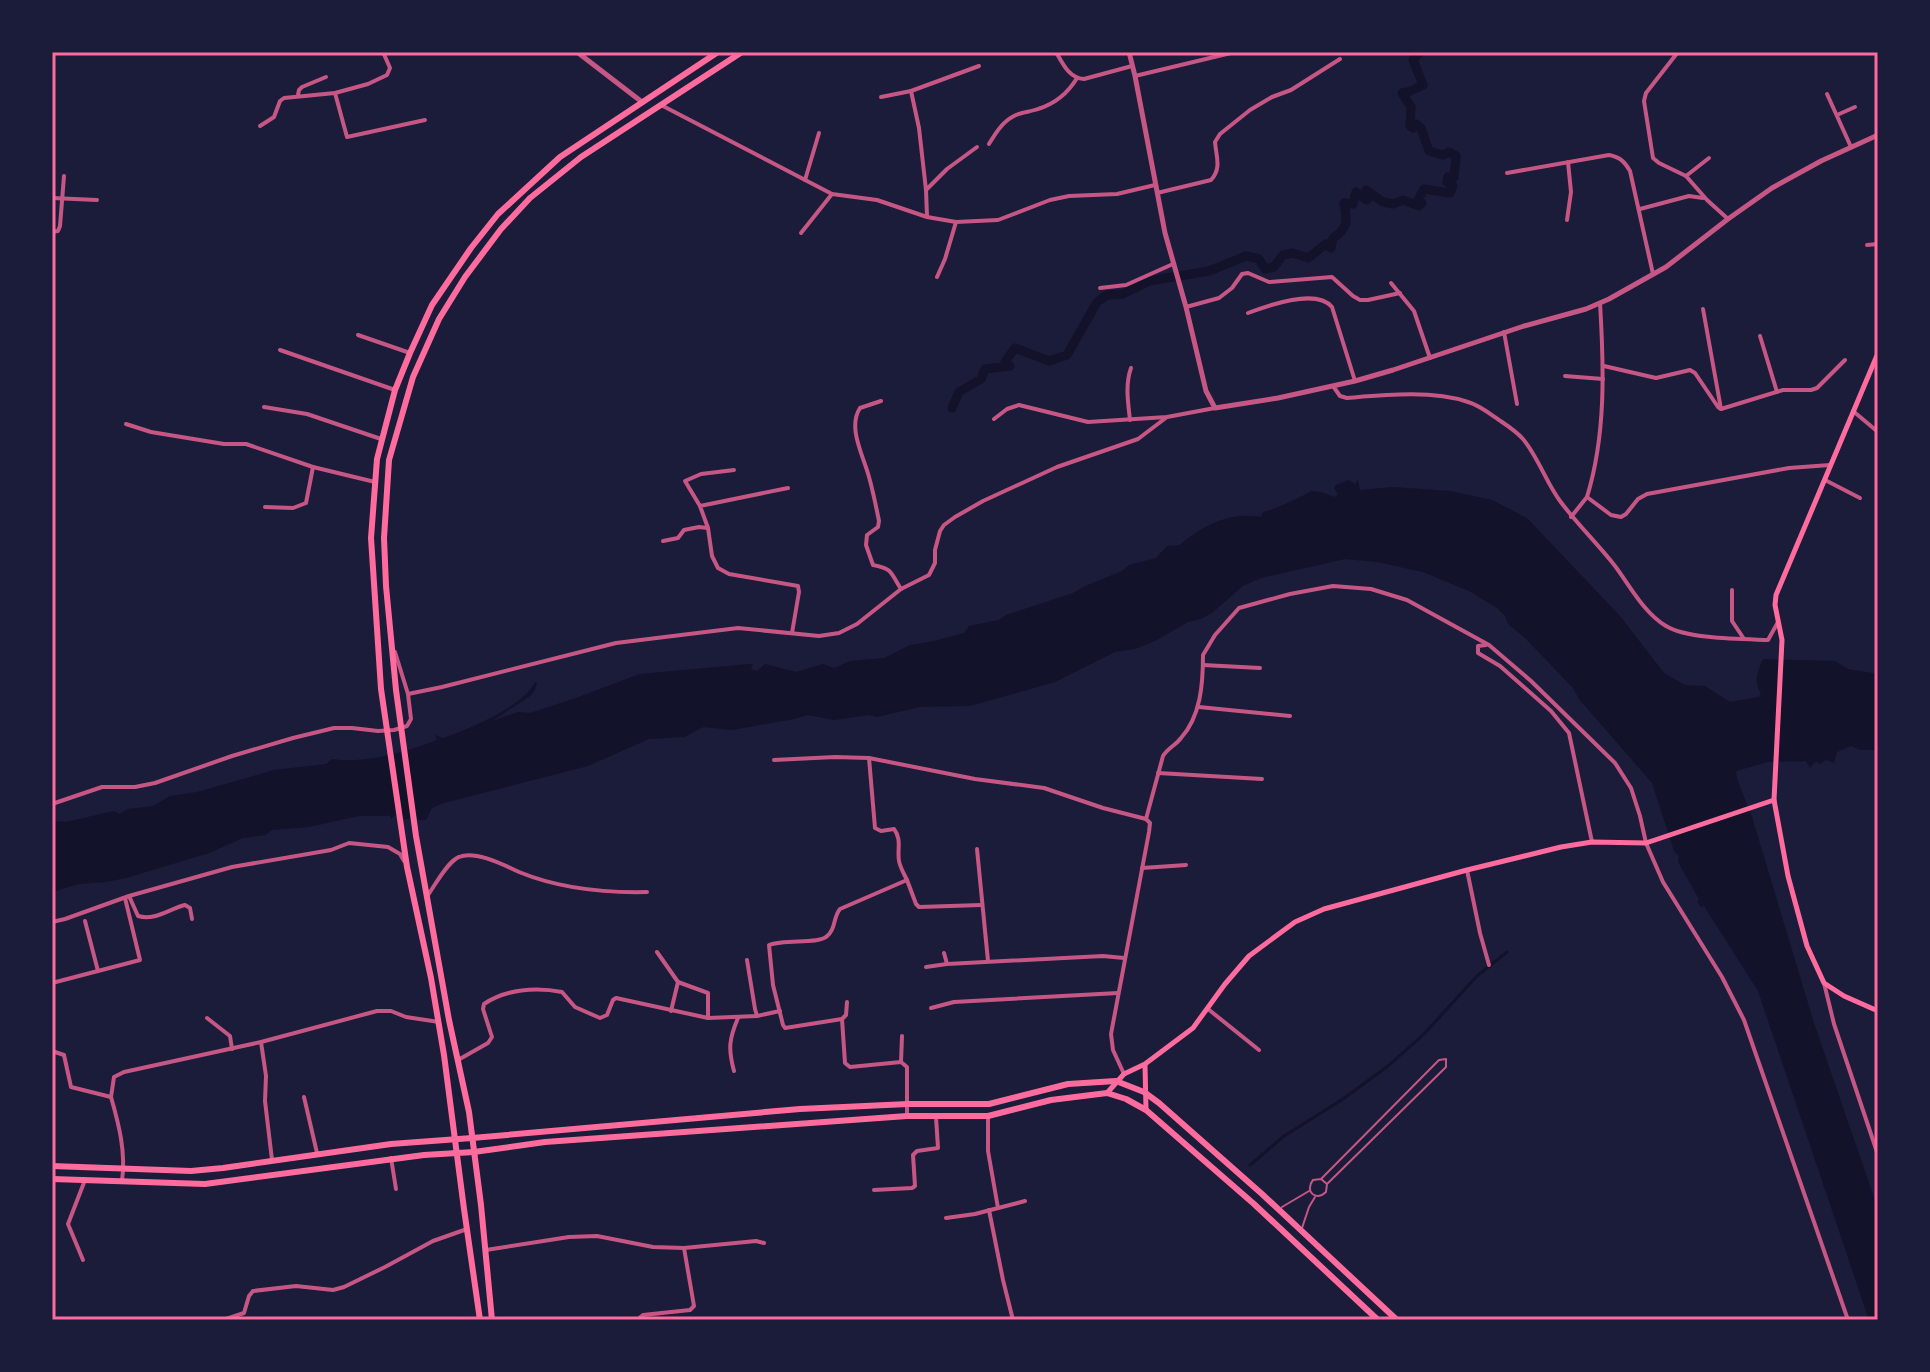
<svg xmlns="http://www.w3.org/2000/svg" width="1930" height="1372" font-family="Helvetica,sans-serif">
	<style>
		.water { fill: #12122b }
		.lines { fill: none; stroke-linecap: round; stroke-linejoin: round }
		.stream { stroke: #12122b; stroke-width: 3 }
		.canal { stroke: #12122b; stroke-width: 9 }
		.service { stroke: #c65784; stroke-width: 2 }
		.minor { stroke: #c65784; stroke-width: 4 }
		.tertiary { stroke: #c65784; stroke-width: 5 }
		.secondary { stroke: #ff6b9d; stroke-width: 5 }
		.primary { stroke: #ff6b9d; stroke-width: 6 }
		.trunk { stroke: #ff6b9d; stroke-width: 6 }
		.neatline { fill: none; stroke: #ff6b9d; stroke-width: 3 }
	</style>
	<rect width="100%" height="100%" fill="#1b1b3a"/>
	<path class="water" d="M1349,480L1355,484L1358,480L1360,490L1393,487L1450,491L1492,500L1527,518L1620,616L1664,673L1685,685L1705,686L1730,702L1759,697L1761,693C1753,681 1758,671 1763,659L1835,661L1848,669L1878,674V750H1860L1851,746L1837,752L1834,763L1826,760L1820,764L1816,761L1810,768L1806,761L1768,762L1736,771L1737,779L1752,817L1814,1023L1878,1209V1320H1869L1758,991L1704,906L1701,907L1697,902L1699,899L1678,862L1679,856L1674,851L1652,783L1579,699L1573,688L1525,638L1508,624L1505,616L1497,608L1469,591L1423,572L1377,562L1345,559L1261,578L1243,586L1213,612L1201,619L1188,622L1157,640L1135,649L1115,652L1055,682L970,706L920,707L877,717L869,715L834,720L808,715L794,719L732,730L703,727L685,737L649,739L588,766L444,803L432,808L426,820L403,819L395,815L391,819L389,814L388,816H359L309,827L272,830L265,835L243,838L209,853L126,878L106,882L78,884L52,892V821L66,822L114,811L119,814L128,809L153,806L170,796L197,792L274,770L326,764L332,759C366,764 405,752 437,740L435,735L443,738C469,729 523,707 535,682H537L535,690L530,696L492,721L518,712L530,713L573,699L640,674L749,664H753L751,669L757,671L765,664L796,672L823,664L834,668L850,661L884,658L910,645L934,641L964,633L969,626L999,620L1006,615L1073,593L1085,586L1122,571L1129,565L1156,558L1167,546L1180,545C1200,526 1232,511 1261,517L1263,512C1271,511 1304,496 1311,491L1321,492L1335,497L1338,494L1334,488L1336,485Z"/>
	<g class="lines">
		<polyline class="stream" points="1250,1165 1284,1136 1343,1099 1388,1066 1424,1034 1477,976 1507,952"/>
		<path class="canal" d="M952,408L959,392L981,379L985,369L1010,366L1005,362L1015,348L1049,361L1067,355L1097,302L1107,295L1123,294L1149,281L1209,271L1246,256L1259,259L1265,269L1274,267L1283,255L1293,253L1308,258L1326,244L1331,248L1333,238C1349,228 1347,220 1344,203L1353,204L1356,192L1366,200L1368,199L1366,190L1383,202L1393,204L1403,200L1419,206L1422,203L1418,200L1424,189L1450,193L1453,186L1447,182L1448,177H1454L1456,156L1449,152L1443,155L1429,151L1421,128L1416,124L1413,128L1410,126L1411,107L1402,93L1408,92L1423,85L1413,60L1420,52"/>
		<g class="service">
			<path d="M1321,1179L1327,1184L1326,1192C1316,1202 1304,1191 1313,1180L1321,1179L1439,1060L1446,1059V1067L1327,1184"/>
			<polyline points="1282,1207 1309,1191"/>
			<polyline points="1302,1228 1309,1207 1315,1197"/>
		</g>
		<g class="minor">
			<path d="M1056,52C1063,64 1069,78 1084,79L1132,66"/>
			<polyline points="1678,52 1646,93 1644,101 1653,158 1659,163 1686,176"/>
			<polyline points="1135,76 1235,52"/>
			<polyline points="911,91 919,128 926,190 947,169 977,147"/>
			<polyline points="335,93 347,137 425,120"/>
			<polyline points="1827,94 1851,147"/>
			<polyline points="298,95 299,90 302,87 326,77"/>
			<polyline points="881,97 911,91 979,66"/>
			<polyline points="661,105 832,194 877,200 927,217 956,222 998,220 1050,200 1069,196 1117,194 1155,185"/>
			<polyline points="1837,115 1855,107"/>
			<polyline points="260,126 274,117 280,101 284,98 335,93 368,84 387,75 390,68 383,52"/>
			<path d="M989,144C995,134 1002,122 1014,116C1021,112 1030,112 1038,109C1054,104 1068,93 1077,78"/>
			<polyline points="1709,158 1686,176 1707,200 1728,219"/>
			<path d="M1507,173L1609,155C1620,157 1625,162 1630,171L1653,274"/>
			<polyline points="805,180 819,133"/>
			<polyline points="926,190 927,216"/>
			<path d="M1157,193L1211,180C1222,168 1216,156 1215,142L1220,134L1250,110L1272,97L1291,90L1340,59"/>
			<polyline points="52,198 97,200"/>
			<polyline points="1640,209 1689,196 1703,198"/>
			<polyline points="1567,220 1571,192 1568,162"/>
			<polyline points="52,232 58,231 60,226 64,176"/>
			<polyline points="801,233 832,194"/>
			<polyline points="1867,245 1878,244"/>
			<polyline points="937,277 945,259 956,222"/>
			<polyline points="1391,283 1414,311 1430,358"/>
			<polyline points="1100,288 1126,285 1173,264"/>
			<path d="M1600,303C1604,368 1606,435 1587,497L1611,515L1621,517L1626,514L1638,499L1647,494L1789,468L1830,465"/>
			<polyline points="1186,307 1219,298 1232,288 1242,274 1248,273 1269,282 1332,277 1353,296 1360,300 1368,300 1400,293"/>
			<polyline points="1703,309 1721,409"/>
			<path d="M1248,313C1269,305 1316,288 1332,307L1355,381"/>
			<polyline points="1504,332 1517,404"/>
			<polyline points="358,335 410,353"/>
			<polyline points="1760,336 1777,392"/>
			<polyline points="280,350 395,390"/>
			<polyline points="1604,366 1656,378 1690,370 1695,373 1718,407 1721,409 1783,390 1811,390 1817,388 1845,360"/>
			<polyline points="1565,376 1603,379"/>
			<path d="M1333,386L1340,396L1347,398C1384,395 1432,390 1468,402C1479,405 1489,413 1499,420C1508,426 1516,431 1523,439C1538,457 1546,482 1560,501C1577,524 1598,544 1615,566C1630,586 1644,613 1666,626C1687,639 1742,639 1768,640L1778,622"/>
			<path d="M881,401L860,408C847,428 864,457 869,477C873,491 876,506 879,521L878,527L867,535L866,545L873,565C893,569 890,572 901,589"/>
			<polyline points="264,407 307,414 381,439"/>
			<polyline points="1853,411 1878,432"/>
			<polyline points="994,419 1007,409 1019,405 1088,422 1167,417 1215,408"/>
			<path d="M1130,420C1128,402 1125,385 1131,368"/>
			<polyline points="126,424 151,432 224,444 246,444 313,467 375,482"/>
			<polyline points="1825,480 1860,498"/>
			<polyline points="788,488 700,506 708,528 712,556 718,568 729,574 798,586 799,592 792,633"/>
			<polyline points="700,506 685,481 701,474 734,470"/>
			<polyline points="265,507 293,508 306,503 313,467"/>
			<polyline points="1571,517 1587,497"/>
			<polyline points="663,541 678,538 684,530 699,527 708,528"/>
			<polyline points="1732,590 1732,621 1744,639"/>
			<polyline points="1486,645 1478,646 1478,653 1500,666 1551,711 1569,733 1592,842"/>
			<polyline points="395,652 408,694 442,687 616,643 738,628 819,636 839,633 857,624 901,589 929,575 935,563 935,550 940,531 944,525 955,517 983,501 1057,467 1138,439 1167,417"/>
			<polyline points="1203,665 1260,668"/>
			<polyline points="1199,707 1290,716"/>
			<path d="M869,758L875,828L881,831L894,829C902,839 897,850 899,861C900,867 904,874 907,880"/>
			<polyline points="774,760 835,757 869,758 975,779 1044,788 1103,808 1146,819"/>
			<polyline points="1158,773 1262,779"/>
			<polyline points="52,804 102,787 135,787 155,783 232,756 293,738 334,728 352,728 378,731 394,730 407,726 411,719 408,694"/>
			<polyline points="977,849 988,961"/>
			<polyline points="1142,868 1186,865"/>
			<polyline points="1467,870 1480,933 1489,965"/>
			<path d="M428,895C435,885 448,861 459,857C475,850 504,865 519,872C558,888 604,893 647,892"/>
			<path d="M129,896L138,916C155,921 169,909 185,905L190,908L192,919"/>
			<polyline points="85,921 98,971"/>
			<polyline points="52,922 65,919 129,896 232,867 331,850 349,843 388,847 400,854 404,861"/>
			<polyline points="657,952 678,982 708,993 708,1018"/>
			<polyline points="944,953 947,964 1103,956 1124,958"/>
			<polyline points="747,960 755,1009 757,1016"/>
			<polyline points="926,967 947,964"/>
			<polyline points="52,981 52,983 140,960 125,898"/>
			<polyline points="1824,983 1834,1024 1878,1155"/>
			<path d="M847,1002L846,1015L842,1019L785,1028L783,1025L773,985L769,945C784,939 817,944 826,937C836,930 833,917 840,909L907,880L916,904L919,907L981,905"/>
			<polyline points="931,1008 954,1002 1118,993"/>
			<polyline points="1208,1009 1259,1050"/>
			<polyline points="671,1011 678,982"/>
			<polyline points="207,1018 230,1036 232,1049"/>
			<polyline points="842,1019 845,1063 850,1067 901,1062 902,1036"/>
			<polyline points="261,1042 266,1076 265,1101 272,1160"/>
			<path d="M52,1051L64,1055L71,1087L111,1097C119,1125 126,1152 122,1181"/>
			<path d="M458,1060L488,1043L492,1037L483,1009L484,1004C506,989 536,987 562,992L575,1007L600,1018L607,1015L613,1000L616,998L708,1018L757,1016L780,1011"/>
			<polyline points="901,1062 907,1067 907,1116"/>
			<path d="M734,1071C728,1049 729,1039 738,1018"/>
			<path d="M1124,1074L1113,1050L1111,1034L1149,832L1150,823L1146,819L1163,756C1168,748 1176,745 1181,738C1201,716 1203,683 1203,655L1215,635L1239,608L1290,594L1333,586L1371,589L1407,600L1489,645L1531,681L1615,763L1631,788L1640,816L1646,843L1663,882L1722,977L1744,1020L1848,1320"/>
			<polyline points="111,1097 114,1077 124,1072 261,1042 377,1011 391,1011 406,1017 439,1022"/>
			<polyline points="304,1097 317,1153"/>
			<polyline points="988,1116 988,1151 998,1208"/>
			<polyline points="391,1158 396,1189"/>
			<polyline points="874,1190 912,1188 915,1186 913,1155 917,1151 938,1148 936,1117"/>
			<polyline points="989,1210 1003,1280 1013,1320"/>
			<polyline points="946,1218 975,1214 1025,1201"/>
			<polyline points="486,1250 569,1237 597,1236 653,1247 684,1248 756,1241 764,1243"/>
			<polyline points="83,1260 68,1224 85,1180"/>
			<polyline points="223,1320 244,1313 249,1296 253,1291 296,1286 333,1290 344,1287 385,1267 433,1241 467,1229"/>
			<polyline points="637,1320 643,1315 690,1310 694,1306 684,1248"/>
		</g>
		<g class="tertiary">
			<polyline points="577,52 642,102"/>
			<polyline points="1129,52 1135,76 1165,233 1186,307 1206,391 1215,408 1278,398 1355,381 1393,370 1524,326 1586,309 1609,299 1666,267 1728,219 1772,188 1821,161 1878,135"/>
		</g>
		<g class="secondary">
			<polyline points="1878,353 1776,595 1775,605 1782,640 1774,800 1788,876 1807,946 1824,983 1844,996 1878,1011"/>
			<polyline points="1145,1065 1146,1110"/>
			<polyline points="1107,1093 1124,1074 1145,1064 1193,1028 1225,984 1249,956 1295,922 1324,909 1467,870 1561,847 1592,842 1646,843 1774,800"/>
		</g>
		<g class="primary">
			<polyline points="472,1138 800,1109 908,1104 989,1104 1068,1084 1116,1081 1144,1092 1159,1103 1262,1194 1397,1320"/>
			<polyline points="474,1152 545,1142 907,1116 988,1116 1051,1100 1107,1093 1126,1099 1146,1110 1254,1204 1378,1320"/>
		</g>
		<g class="trunk">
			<polyline points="52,1166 191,1171 223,1168 391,1144 472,1138"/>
			<polyline points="52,1179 205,1184 424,1155 474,1152"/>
			<polyline points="480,1320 464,1209 444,1055 431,978 407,867 381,689 371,538 377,459 395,390 410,353 432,305 471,248 498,214 560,157 718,52"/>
			<polyline points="492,1320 481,1205 469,1112 449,1020 416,836 396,690 386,586 384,538 389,460 413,377 439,319 465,277 501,229 530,198 581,157 742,52"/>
		</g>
	</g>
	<rect width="1930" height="1372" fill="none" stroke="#1b1b3a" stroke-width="108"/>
	<rect x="54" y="54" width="1822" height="1264" class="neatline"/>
</svg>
